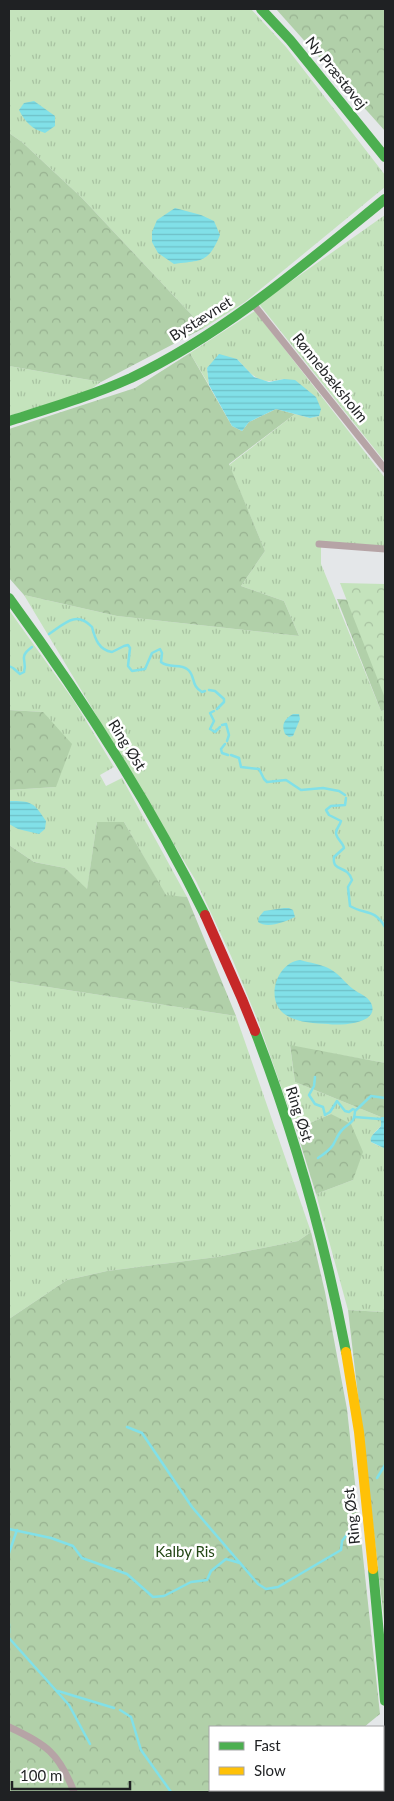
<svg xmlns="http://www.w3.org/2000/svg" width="394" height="1801" font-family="Lato,sans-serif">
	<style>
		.grass { fill: url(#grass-tufts) }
		.forest { fill: url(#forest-crowns) }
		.park { fill: url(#park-crowns) }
		.water { fill: url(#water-rules) }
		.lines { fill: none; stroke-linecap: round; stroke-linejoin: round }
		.stream { stroke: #81e0e8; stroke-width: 2.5 }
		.street { stroke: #b6a4a6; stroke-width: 7 }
		.fast { stroke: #4caf50; stroke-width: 10 }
		.slow { stroke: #ffc107; stroke-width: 10 }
		.jam { stroke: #c62828; stroke-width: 10 }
		.labels { text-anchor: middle; stroke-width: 5; stroke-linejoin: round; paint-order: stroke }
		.street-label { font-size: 15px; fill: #1f2123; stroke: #fff }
		.park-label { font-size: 15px; fill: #234715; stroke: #fff }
	</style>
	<defs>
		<pattern id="grass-tufts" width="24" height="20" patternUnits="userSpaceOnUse" patternTransform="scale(1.25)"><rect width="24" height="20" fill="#c4e3bc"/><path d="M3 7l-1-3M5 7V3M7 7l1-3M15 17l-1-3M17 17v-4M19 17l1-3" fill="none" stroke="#a8c2a1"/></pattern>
		<pattern id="forest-crowns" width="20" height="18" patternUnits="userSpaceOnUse" patternTransform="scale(1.25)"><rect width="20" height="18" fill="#b1d0a9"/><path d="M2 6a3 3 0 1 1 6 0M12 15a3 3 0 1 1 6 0" fill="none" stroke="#98b291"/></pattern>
		<pattern id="park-crowns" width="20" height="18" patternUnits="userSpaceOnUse" patternTransform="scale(1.25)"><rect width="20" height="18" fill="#c4e3bc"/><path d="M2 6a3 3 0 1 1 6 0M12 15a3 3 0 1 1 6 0" fill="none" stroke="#a8c2a1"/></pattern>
		<pattern id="water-rules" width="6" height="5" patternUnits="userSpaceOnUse" patternTransform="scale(1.25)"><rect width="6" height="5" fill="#81e0e8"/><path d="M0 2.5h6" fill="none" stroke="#6fc0c7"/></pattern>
	</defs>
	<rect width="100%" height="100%" fill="#e4e7e9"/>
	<g class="grass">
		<polygon points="9,9 251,9 286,47 385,175 385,187 245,302 204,328 82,198 22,142 9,133"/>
		<polygon points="385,215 385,462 259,304"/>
		<path d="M255,311L385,478V547L321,542V564L381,711L385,710V1063L290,1046L295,1082L381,1117V1126L374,1133L371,1142L379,1146L385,1147V1306L384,1312L348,1310L316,1194L353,1180L331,1114L296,1129L258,1021L231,956L196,881L24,595L117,616L299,636L284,601L241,586L265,551L229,465L295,414L310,418L319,416C324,395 299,388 284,379C258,385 254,377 237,359L207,368L209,385L190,353Z"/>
		<polygon points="9,366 101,382 87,392 9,416"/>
		<polygon points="9,610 74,701 114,767 100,775 106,786 122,778 187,897 166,896 124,822 97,822 87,890 65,868 34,862 9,845 9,790 56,787 43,712 9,710"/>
		<polygon points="9,981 236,1016 311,1232 298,1241 217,1257 107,1271 67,1280 9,1319"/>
	</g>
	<g class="forest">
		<polygon points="276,9 385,9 385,131"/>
		<polygon points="9,133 22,142 82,198 204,328 101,382 9,366"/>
		<polygon points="190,353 232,426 242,431 249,422 276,409 295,414 229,464 265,551 241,586 284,601 299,636 117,616 24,595 9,578 9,429 135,388"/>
		<polygon points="337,599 351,600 385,670 385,710 381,711"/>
		<polygon points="9,710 43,712 72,744 56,787 9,790"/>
		<polygon points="97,822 124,822 166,895 187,897 236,1016 9,981 9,845 34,862 65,868 87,889"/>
		<polygon points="290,1045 385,1063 385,1117 381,1117 295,1082"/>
		<polygon points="331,1114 351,1124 363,1152 353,1180 316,1194 296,1129"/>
		<polygon points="311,1232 325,1292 347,1409 380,1714 364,1727 210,1727 210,1790 314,1790 319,1792 9,1792 9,1319 67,1280 107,1271 217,1257 298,1241"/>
		<polygon points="385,1306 385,1628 348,1310 383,1312"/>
	</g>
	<polygon class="park" points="340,583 385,584 385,698"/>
	<g class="water">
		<path d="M34,101L55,116V126L45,133C32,129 25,122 19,110L24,103Z"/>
		<path d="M175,208L201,215L214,221L220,235C208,263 203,260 174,264L158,253L152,242V232L157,220Z"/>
		<polygon points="219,354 237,359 254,377 269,382 284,379 295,380 316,397 321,409 319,416 310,418 276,409 249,422 242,431 232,426 209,385 207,368"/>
		<path d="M293,714H299L300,719L293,736L289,737L285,734C281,725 284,719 293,714Z"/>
		<path d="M9,801C32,801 33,802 46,821L45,829L39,834L18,829L9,824Z"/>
		<path d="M284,908H289L293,910L295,917C285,922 267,929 258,922L259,917L264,911Z"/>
		<path d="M300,960C310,963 321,964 330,969C340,974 346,985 356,991C362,995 367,996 371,1003C381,1024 340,1026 328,1024C313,1023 293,1023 281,1011C266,994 279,962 300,960Z"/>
		<path d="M381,1117H385V1147L384,1148L371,1142C369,1135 377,1132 381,1126Z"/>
	</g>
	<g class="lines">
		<g class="stream">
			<path d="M49,634C64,624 76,610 92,627C95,639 99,650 112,652L124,646L128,645L130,648L128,666L132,671L145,669L152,653L160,649L162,653L161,662C169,669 180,663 187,669C196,675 190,685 202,692L205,691"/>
			<path d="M9,666L13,668L20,674L24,672C28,660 17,658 32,647"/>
			<polyline points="209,690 215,691 224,699 224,702 217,709"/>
			<polyline points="214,711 210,713 214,721 210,729 215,732 220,727"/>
			<polyline points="222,725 226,724 229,735 227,741"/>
			<polyline points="225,744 221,749 222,753 228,755"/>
			<polyline points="231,755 239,758 241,767 259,769 264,779 267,782 286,780 301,790 323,788 339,791 345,795"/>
			<path d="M346,798L345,805L331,806L326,810L329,815L341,821C340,825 336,829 336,833C336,838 343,843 344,848L334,857C332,873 347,864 352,880L348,887L350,906C365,915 374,908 385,927"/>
			<polyline points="315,1077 314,1086 309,1095 315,1104 323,1107 325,1115 330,1112 337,1101 345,1111 349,1112 353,1109 355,1110"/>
			<polyline points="355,1117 380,1119"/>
			<path d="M318,1158C324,1154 329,1151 333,1145C336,1140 338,1134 342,1130C349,1122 354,1125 355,1111L371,1096L385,1098"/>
			<polyline points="127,1427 142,1433 192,1507 258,1584 266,1589 278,1587 341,1550 342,1541 349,1532 354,1518"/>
			<polyline points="377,1478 385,1465"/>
			<polyline points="9,1529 51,1538 73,1546 82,1558 127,1574 153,1597 164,1596 191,1582 207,1580 211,1571 226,1559 240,1563"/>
			<polyline points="9,1553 17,1530"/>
			<polyline points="9,1624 9,1633"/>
			<polyline points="9,1638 69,1705 90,1744"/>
			<polyline points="58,1691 114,1708"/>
			<polyline points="120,1710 131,1717 141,1750 171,1792"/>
		</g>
		<g class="street">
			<polyline points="253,304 385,469"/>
			<polyline points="319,544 385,549"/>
			<path d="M9,1727C46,1744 59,1753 74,1792"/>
		</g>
		<g class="fast">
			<polyline points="261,9 290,40 385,157"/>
			<path d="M9,421C50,408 91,396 131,378C225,333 305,264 385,199"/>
			<path d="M9,598C83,699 150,803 205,915"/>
			<path d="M255,1031C295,1135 325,1243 346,1352"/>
			<polyline points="373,1569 385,1701"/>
		</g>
		<polyline class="slow" points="346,1352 359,1432 373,1569"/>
		<polyline class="jam" points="205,915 242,999 255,1031"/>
	</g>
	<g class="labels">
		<g class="street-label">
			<text transform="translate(336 73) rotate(51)" y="5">Ny Præstøvej</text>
			<text transform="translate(201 319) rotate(-32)" y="5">Bystævnet</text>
			<text transform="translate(330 378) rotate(51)" y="5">Rønnebæksholm</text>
			<text transform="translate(127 745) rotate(58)" y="5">Ring Øst</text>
			<text transform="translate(299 1114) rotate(72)" y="5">Ring Øst</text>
			<text transform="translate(352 1516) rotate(-96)" y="5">Ring Øst</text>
		</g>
		<g class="park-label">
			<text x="185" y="1557">Kalby Ris</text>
		</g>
	</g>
	<rect width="394" height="1801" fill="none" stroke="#1f2123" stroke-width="20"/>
	<rect x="209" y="1726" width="175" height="65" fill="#ffffff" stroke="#a5a6a7"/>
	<rect x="219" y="1742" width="25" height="8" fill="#4caf50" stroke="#a5a6a7"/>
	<text x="254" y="1751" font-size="15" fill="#1f2123">Fast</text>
	<rect x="219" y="1767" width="25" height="8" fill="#ffc107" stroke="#a5a6a7"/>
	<text x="254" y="1776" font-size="15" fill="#1f2123">Slow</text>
	<path d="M12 1781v8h118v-8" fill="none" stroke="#1f2123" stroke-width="2.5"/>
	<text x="20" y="1781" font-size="15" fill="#1f2123" stroke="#ffffff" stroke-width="4" paint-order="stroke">100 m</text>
</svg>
